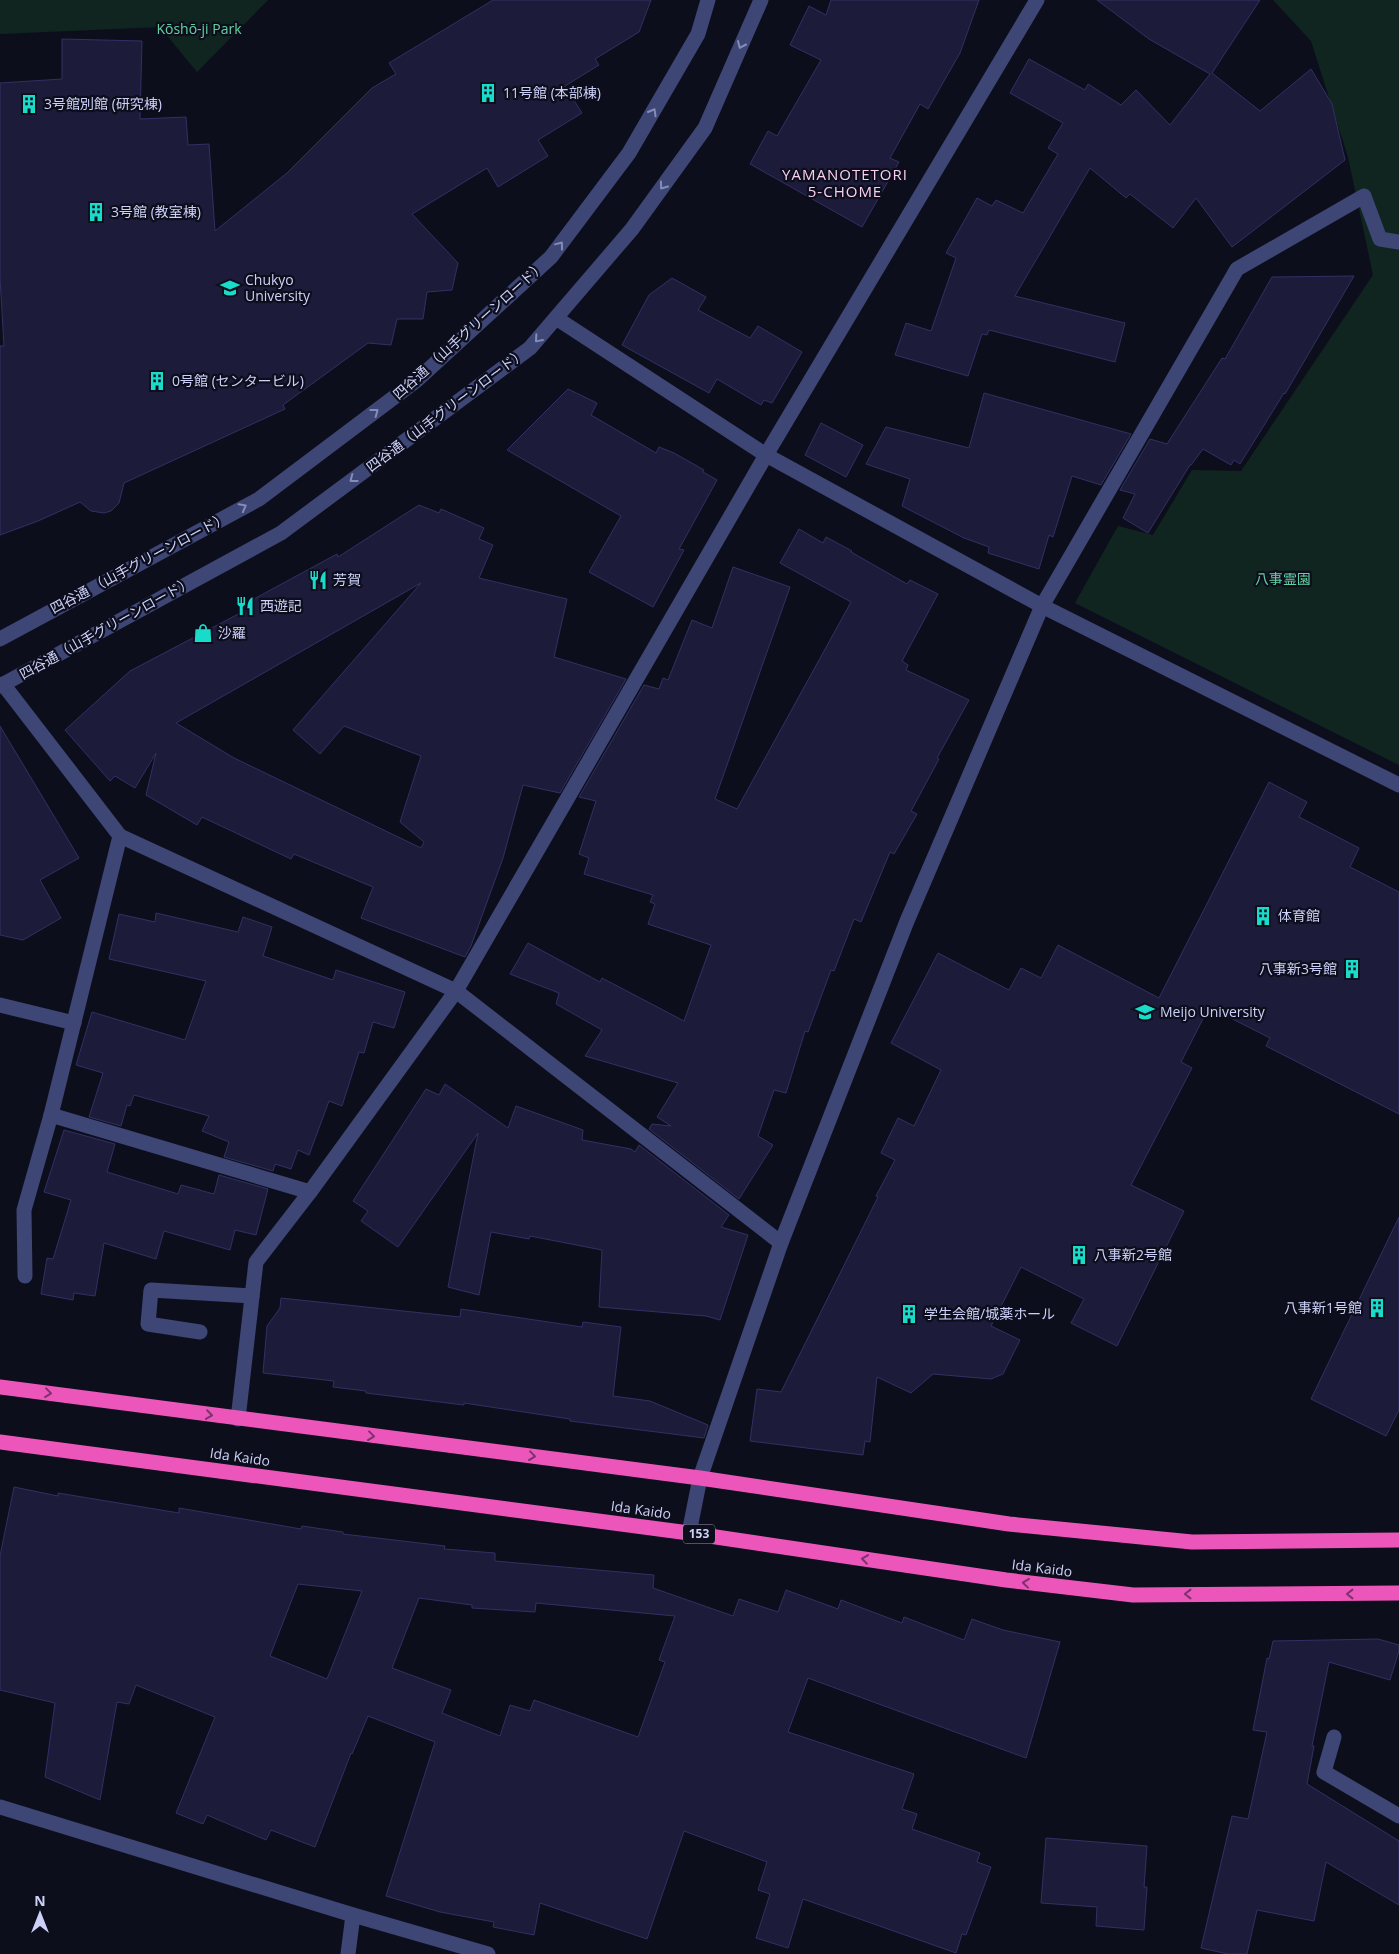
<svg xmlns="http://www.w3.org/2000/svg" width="1399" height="1954" font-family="'Open Sans','Noto Sans JP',sans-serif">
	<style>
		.green { fill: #112520 }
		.building { fill: #1c1c3a; stroke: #313064; fill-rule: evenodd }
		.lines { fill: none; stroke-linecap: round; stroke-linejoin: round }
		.minor { stroke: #3d4675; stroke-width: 15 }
		.highway { stroke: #ec56ba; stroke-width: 15 }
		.oneway { stroke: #858cb7 }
		.oneway2 { stroke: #7c326b }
		.labels { text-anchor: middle; stroke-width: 4.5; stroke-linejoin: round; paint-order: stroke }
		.shield { fill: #0d0e1c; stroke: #9396b7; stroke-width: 1 }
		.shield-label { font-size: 12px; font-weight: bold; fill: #cdd1f9 }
		.park-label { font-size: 14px; fill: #63d0a0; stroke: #0d0e1c }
		.poi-label { font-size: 14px; fill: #cdd1f9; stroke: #0d0e1c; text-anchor: start }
		.street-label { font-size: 14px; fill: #cdd1f9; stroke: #0d0e1c }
		.neighbourhood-label { font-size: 15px; letter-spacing: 1px; fill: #facff2; stroke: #0d0e1c }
	</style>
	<rect width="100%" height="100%" fill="#0d0e1c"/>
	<g class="green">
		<polygon points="0,0 268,0 197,72 160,27 0,34"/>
		<polygon points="1273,0 1399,0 1399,765 1075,603 1118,526 1153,535 1192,470 1241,471 1373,275 1348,157 1311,41"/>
	</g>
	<g class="building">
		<polygon points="493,0 651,0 639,32 595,59 599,65 565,86 582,113 538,140 548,156 498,187 487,168 412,214 458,263 452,290 427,292 423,319 397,319 391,345 368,343 283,405 285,409 124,483 119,503 111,511 104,513 91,511 80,502 38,521 0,535 0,346 4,346 0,278 0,83 62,79 62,39 142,41 140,119 186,117 188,145 209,144 215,231 287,173 372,88 396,74 389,63"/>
		<polygon points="831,0 979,0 960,53 928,109 920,104 890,158 899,162 862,227 750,164 768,131 777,136 821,60 790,45 809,6 826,15"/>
		<polygon points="1097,0 1260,0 1212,73 1260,111 1311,69 1332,104 1345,160 1232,247 1196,198 1173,228 1130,194 1126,198 1090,168 1015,296 1125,323 1115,362 989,330 987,335 982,334 968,376 895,355 906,323 931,331 956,258 946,253 977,198 992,206 996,200 1023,213 1058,154 1048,148 1063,123 1010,93 1029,59 1085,90 1088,84 1121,105 1136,90 1170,125 1210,74 1149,39"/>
		<polygon points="1354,276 1285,394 1284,393 1240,464 1234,460 1231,465 1203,449 1191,465 1190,465 1148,533 1123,518 1135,494 1120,490 1150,439 1167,444 1222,358 1225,359 1272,277"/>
		<polygon points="672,278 706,297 698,310 750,338 758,326 802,352 772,403 764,400 761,405 717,379 709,393 622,345 649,295"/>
		<polygon points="568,389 597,403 591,415 656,453 659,447 674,453 704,470 703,472 717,480 679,549 684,550 653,607 589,572 621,516 507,450"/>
		<polygon points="984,393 1131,434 1101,485 1072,476 1053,537 1049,535 1039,569 988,553 989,547 964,538 902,506 910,479 866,464 886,427 969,448"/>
		<polygon points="821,423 863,445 846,477 805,455"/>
		<path d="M419,505L439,513L441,509L484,528L479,539L493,545L479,578L567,599L554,657L626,679L560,793L523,785L503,858L471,946L465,957L361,918L373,887L294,854L291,859L202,817L197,825L146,795L156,753L135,788L115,776L110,781L65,730L130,671L244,611L241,606L337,554L338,557ZM421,583L293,730L320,754L344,726L421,756L400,822L424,842L421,848L234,758L176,723Z"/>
		<polygon points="799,529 823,543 826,537 852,551 851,552 907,584 910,580 938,594 902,661 908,665 906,670 969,700 937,758 939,759 911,811 917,814 894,854 890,852 861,922 854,919 834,971 831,970 808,1032 805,1031 786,1093 774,1090 758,1136 773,1145 739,1199 649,1129 652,1124 671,1126 657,1117 678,1083 585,1056 602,1030 556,1004 559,993 510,974 528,943 600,982 602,978 684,1021 711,945 648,924 655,904 650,902 653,895 584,874 589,858 579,854 596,801 579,797 644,685 659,689 663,678 668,680 692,620 712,628 733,567 790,587 715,799 737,809 851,602 780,563"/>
		<polygon points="0,726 79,858 40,880 61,918 23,940 0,935"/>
		<polygon points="1269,782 1307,802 1299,817 1359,848 1350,867 1399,892 1399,1114 1266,1046 1270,1038 1209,1007 1181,1062 1192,1068 1131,1185 1184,1211 1117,1346 1071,1323 1084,1299 1021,1267 991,1326 1020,1340 1003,1374 991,1379 933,1374 911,1393 877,1377 870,1442 865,1441 863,1455 750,1441 757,1389 781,1392 878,1197 876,1196 895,1160 881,1153 898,1118 914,1126 941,1070 891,1043 938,953 1009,990 1021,968 1041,978 1058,945 1159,998"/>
		<polygon points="156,913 238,932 243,917 272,927 263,956 333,980 336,970 405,992 394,1028 373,1022 364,1053 359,1052 342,1106 329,1101 309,1155 298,1150 291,1169 275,1164 273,1171 224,1157 229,1142 202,1131 209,1116 134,1095 130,1106 127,1105 121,1126 89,1117 103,1073 76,1065 92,1012 185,1040 206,981 109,959 119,914 155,922"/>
		<polygon points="445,1084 508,1128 516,1106 583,1130 582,1140 631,1149 635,1152 639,1145 729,1215 721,1227 748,1235 720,1320 706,1316 599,1307 602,1250 530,1236 529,1239 491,1232 479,1295 448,1287 478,1133 398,1247 361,1221 368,1211 353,1201 426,1089 439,1095"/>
		<polygon points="64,1130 115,1144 107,1172 178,1194 181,1185 214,1194 219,1175 268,1189 256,1235 235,1230 230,1250 164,1231 156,1259 104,1243 95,1296 74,1293 73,1300 41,1294 47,1258 53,1259 71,1200 44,1192"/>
		<polygon points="1399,1217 1399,1410 1386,1436 1311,1399"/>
		<polygon points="281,1298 460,1317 461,1309 582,1327 583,1322 621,1327 613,1396 650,1401 708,1425 704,1438 570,1421 570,1419 464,1403 464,1405 366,1393 366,1391 333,1387 334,1381 263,1373 267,1326 280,1308"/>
		<path d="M14,1487L58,1496V1493L179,1513V1508L301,1529L302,1526L343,1532V1534L445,1546L444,1549L495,1553V1561L654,1575L653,1588L733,1616L739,1599L778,1612L786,1590L838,1609L841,1600L902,1623L904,1617L964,1640L972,1619L1003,1630L1060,1642L1026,1758L808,1678L788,1732L914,1774L902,1809L917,1814L912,1829L980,1853L977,1862L991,1867L966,1935L962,1934L956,1953L803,1899L788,1948L756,1938L770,1894L758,1890L767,1862L684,1831L647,1939L540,1903L534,1935L493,1927L494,1922L440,1912L386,1896L435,1742L368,1716L352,1754L351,1753L315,1847L271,1830L266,1840L207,1815L203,1824L176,1813L215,1717L136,1685L129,1704L117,1702L100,1800L45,1777L55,1703L0,1690V1556ZM298,1584L362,1591L327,1679L270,1656ZM419,1598L472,1605V1608L535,1612L536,1603L675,1616L659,1660L665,1662L638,1737L534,1700L530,1711L510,1705L500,1736L442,1713L451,1690L392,1668Z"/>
		<polygon points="1378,1639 1399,1645 1399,1651 1390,1680 1329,1662 1312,1746 1314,1746 1307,1784 1399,1841 1399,1905 1326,1862 1314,1921 1257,1910 1247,1954 1228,1954 1201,1948 1232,1816 1248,1819 1267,1732 1253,1730 1267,1658 1269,1659 1273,1641"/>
		<polygon points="1046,1838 1147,1846 1144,1887 1147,1887 1144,1930 1096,1926 1097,1907 1041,1903"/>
	</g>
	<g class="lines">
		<g class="minor">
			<polyline points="556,318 766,455 1042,606 1399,785"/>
			<polyline points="0,639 259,499 417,380 551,257 629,153 698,34 708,0"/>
			<polyline points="3,684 120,836 456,991 781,1243"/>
			<polyline points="0,686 281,533 530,348 632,229 705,128 761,0"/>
			<polyline points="0,1005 74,1023"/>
			<polyline points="51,1115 310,1192 456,991 766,455 1037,0"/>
			<polyline points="25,1276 24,1210 51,1115 120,836"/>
			<polyline points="200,1332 148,1324 151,1290 252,1296"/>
			<polyline points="238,1419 256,1262 310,1192"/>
			<polyline points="689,1533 700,1478 781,1243 907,921 1042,606 1237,269 1364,196 1380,239 1399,242"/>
			<polyline points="1334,1737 1324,1772 1399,1816"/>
			<polyline points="0,1807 353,1915 488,1954"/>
			<polyline points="348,1954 353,1915"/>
		</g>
		<g class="highway">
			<polyline points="0,1387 700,1478 1009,1524 1192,1542 1399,1540"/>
			<polyline points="0,1442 689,1533 1006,1580 1133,1595 1399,1593"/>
		</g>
	</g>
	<defs><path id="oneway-chevron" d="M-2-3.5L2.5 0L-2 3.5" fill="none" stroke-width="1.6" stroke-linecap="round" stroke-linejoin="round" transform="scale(1.25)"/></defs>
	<g class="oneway">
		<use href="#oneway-chevron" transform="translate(741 45) rotate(114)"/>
		<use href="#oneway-chevron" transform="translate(653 112) rotate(-60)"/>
		<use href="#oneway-chevron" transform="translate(663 186) rotate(126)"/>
		<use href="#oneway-chevron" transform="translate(560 245) rotate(-53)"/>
		<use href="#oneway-chevron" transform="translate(538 339) rotate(131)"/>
		<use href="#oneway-chevron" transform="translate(375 412) rotate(-37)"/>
		<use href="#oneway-chevron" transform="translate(353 479) rotate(143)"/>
		<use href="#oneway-chevron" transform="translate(243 507) rotate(-28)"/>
	</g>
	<g class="oneway2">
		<use href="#oneway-chevron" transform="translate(48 1393) rotate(7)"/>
		<use href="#oneway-chevron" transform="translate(209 1415) rotate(8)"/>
		<use href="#oneway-chevron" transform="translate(371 1436) rotate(7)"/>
		<use href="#oneway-chevron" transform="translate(532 1456) rotate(7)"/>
		<use href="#oneway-chevron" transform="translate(865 1559) rotate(-172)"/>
		<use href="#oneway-chevron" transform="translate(1026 1583) rotate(-174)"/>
		<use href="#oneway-chevron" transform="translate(1188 1594) rotate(180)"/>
		<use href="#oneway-chevron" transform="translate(1350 1594) rotate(180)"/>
	</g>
	<defs>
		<g id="building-bare" transform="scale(1.5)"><path d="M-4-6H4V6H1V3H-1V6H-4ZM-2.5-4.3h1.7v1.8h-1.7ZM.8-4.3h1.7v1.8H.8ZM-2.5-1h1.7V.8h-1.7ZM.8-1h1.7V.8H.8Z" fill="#18dbca" stroke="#0d0e1c" stroke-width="2.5" paint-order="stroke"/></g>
		<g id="university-bare" transform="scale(1.5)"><path d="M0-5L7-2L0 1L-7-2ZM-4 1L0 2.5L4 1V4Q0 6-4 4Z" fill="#18dbca" stroke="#0d0e1c" stroke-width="2.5" paint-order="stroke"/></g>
		<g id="restaurant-bare" transform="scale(1.5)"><path d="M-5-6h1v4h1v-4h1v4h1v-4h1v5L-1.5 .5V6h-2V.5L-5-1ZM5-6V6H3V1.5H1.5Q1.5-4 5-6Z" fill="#18dbca" stroke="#0d0e1c" stroke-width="2.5" paint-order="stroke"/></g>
		<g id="shop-bare" transform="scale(1.5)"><path d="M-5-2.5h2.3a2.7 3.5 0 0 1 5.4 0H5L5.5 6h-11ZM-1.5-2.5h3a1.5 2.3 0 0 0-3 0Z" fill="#18dbca" stroke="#0d0e1c" stroke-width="2.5" paint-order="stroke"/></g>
	</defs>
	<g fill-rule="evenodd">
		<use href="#building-bare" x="488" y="93"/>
		<use href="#building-bare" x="29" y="104"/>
		<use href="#building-bare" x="96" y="212"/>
		<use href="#university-bare" x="230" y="288"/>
		<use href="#building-bare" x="157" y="381"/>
		<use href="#restaurant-bare" x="318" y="580"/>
		<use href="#restaurant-bare" x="245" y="606"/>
		<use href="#shop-bare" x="203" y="633"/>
		<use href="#building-bare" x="1263" y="916"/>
		<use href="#building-bare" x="1352" y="969"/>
		<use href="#university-bare" x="1145" y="1012"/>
		<use href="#building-bare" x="1079" y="1255"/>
		<use href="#building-bare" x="1377" y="1308"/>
		<use href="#building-bare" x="909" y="1314"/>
	</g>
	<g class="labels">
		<rect class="shield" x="683" y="1524.5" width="32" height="19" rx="4"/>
		<g class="shield-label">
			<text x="699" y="1538">153</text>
		</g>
		<g class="park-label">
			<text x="199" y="34">Kōshō-ji Park</text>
			<text x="1283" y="584">八事霊園</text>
		</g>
		<g class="poi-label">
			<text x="503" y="98">11号館 (本部棟)</text>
			<text x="44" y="109">3号館別館 (研究棟)</text>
			<text x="111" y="217">3号館 (教室棟)</text>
			<text x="245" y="285">Chukyo<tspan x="245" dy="16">University</tspan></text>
			<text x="172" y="386">0号館 (センタービル)</text>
			<text x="333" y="585">芳賀</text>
			<text x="260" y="611">西遊記</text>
			<text x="218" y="638">沙羅</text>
			<text x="1278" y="921">体育館</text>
			<text x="1337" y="974" text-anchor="end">八事新3号館</text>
			<text x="1160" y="1017">Meijo University</text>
			<text x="1094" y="1260">八事新2号館</text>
			<text x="1362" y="1313" text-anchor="end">八事新1号館</text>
			<text x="924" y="1319">学生会館/城薬ホール</text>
		</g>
		<g class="street-label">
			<text transform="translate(469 330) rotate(-42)" y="5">四谷通 （山手グリーンロード）</text>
			<text transform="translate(446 410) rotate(-37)" y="5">四谷通（山手グリーンロード）</text>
			<text transform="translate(139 563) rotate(-28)" y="5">四谷通 （山手グリーンロード）</text>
			<text transform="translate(106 628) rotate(-29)" y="5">四谷通（山手グリーンロード）</text>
			<text transform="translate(240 1457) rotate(8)" y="5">Ida Kaido</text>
			<text transform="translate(641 1510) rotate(8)" y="5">Ida Kaido</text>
			<text transform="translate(1042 1568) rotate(7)" y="5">Ida Kaido</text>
		</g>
		<g class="neighbourhood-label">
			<text x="845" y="180">YAMANOTETORI<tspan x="845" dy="17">5-CHOME</tspan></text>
		</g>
	</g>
	<g transform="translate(40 1914)" stroke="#0d0e1c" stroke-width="4" paint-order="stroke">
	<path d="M0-4L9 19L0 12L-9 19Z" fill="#cdd1f9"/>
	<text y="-8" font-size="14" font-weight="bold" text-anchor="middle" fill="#cdd1f9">N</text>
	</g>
</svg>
